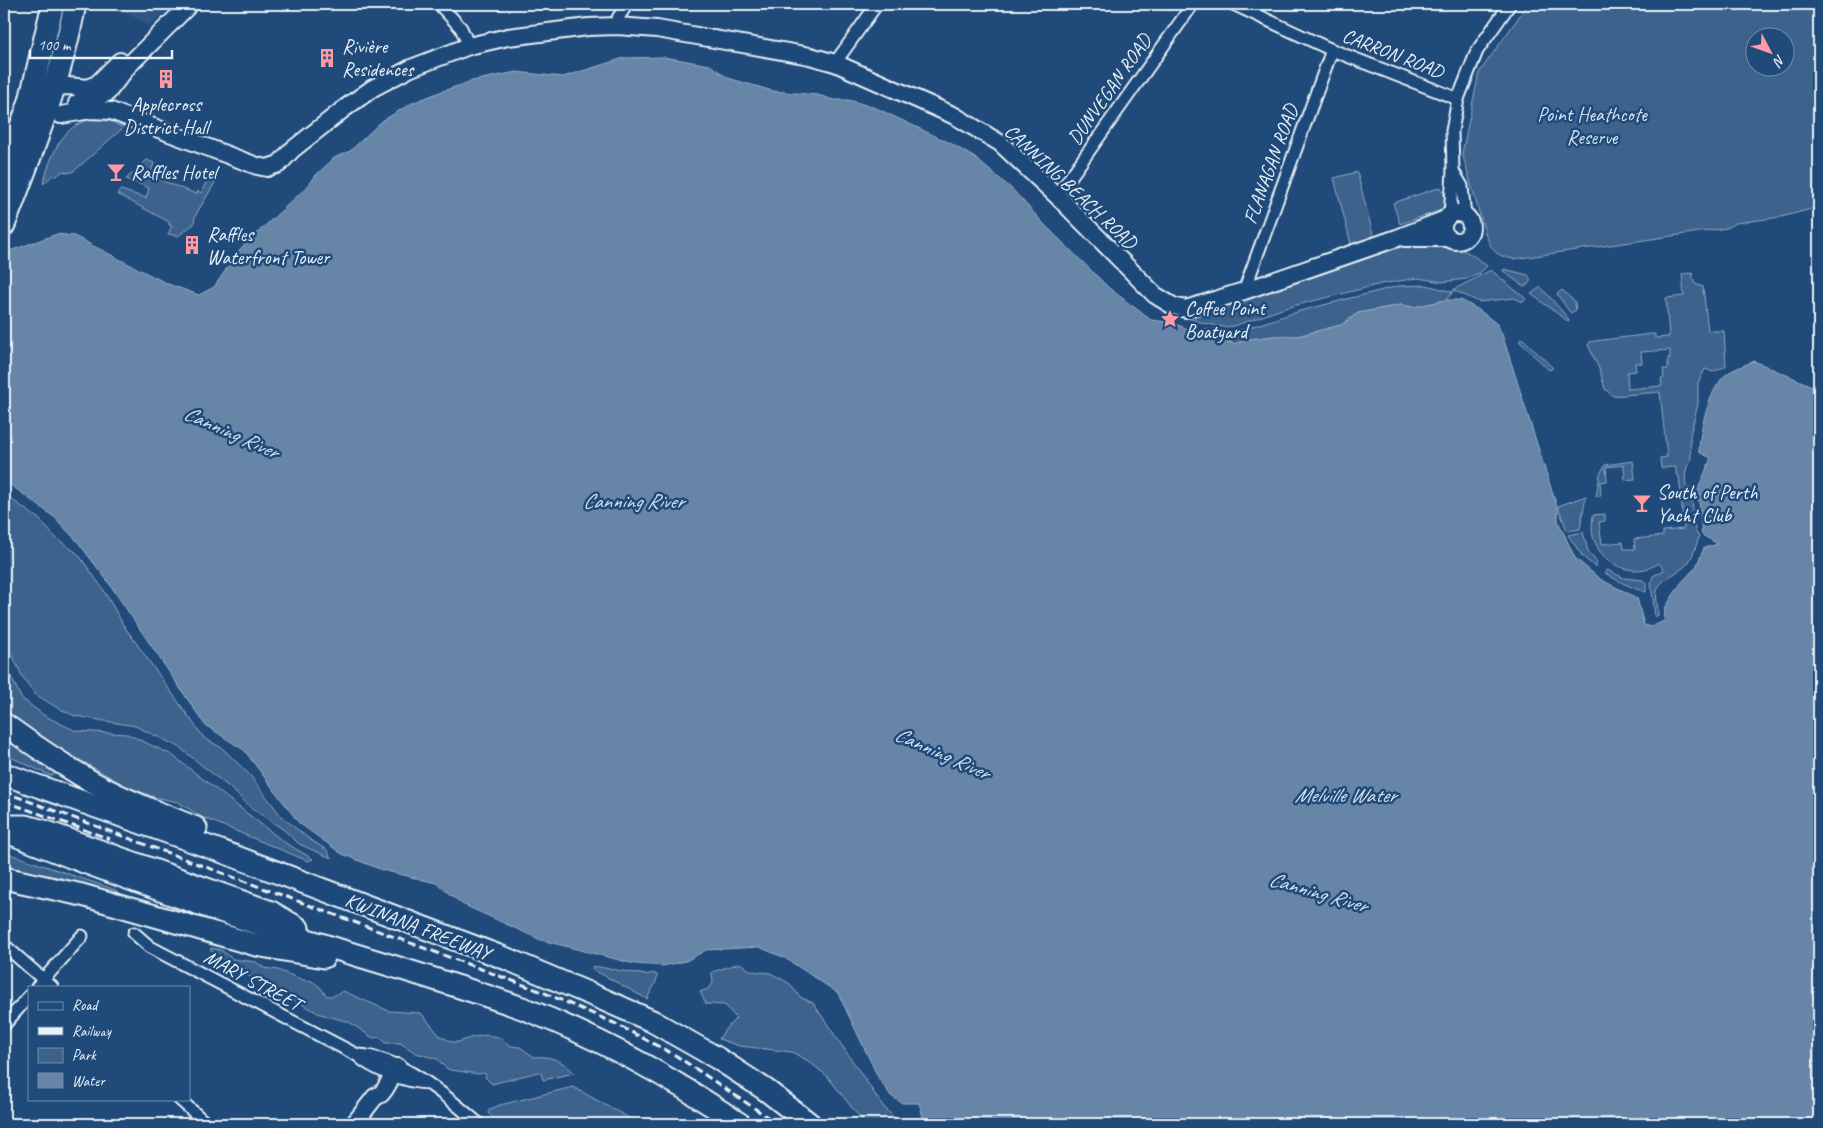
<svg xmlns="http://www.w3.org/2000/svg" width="1823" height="1128" font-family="Caveat,sans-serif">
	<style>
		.built { fill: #2e5683 }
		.green { fill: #3c628c; stroke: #92aac2; fill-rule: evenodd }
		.water { fill: #6685a7; stroke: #9ab0c7 }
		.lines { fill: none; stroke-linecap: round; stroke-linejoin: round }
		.street-casing { stroke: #e8f1f8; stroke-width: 15 }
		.secondary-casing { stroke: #e8f1f8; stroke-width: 20 }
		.highway-casing { stroke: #e8f1f8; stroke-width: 25 }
		.street { stroke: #1f4a7a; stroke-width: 11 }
		.secondary { stroke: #1f4a7a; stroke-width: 16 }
		.highway { stroke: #1f4a7a; stroke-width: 21 }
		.rail { stroke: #e8f1f8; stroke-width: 3; stroke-dasharray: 8 4; stroke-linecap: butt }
		.labels { text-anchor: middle; stroke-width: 5; stroke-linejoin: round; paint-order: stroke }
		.poi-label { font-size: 20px; fill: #e8f1f8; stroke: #1f4a7a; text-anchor: start }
		.street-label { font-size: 20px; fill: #e8f1f8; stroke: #1f4a7a }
		.park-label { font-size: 20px; fill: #d7e3ed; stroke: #1f4a7a }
		.water-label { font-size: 21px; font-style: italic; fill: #d4e1ec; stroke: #1f4a7a }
	</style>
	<rect width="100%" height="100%" fill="#1f4a7a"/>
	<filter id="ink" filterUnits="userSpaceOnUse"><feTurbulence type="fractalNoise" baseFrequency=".02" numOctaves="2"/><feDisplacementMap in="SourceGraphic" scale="10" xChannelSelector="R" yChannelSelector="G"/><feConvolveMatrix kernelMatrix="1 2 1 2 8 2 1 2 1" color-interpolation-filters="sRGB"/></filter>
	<g filter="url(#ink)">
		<polygon class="built" points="112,4 174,4 149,26"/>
		<g class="green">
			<path d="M1528,4H1819V207L1781,217L1736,223L1727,228L1514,259C1496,256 1493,252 1486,236L1462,153L1479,73ZM1756,38H1786V68H1756Z"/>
			<path d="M97,119L113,122L123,128L74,171L69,173L63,171L55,177L53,175L43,184C51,156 62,121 97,119Z"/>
			<polygon points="147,160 154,163 151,173 154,174 153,177 196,194 198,191 201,193 208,178 216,181 195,216 194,224 178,236 168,234 172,226 169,225 169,222 117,194 121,190 146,198 149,188 126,179"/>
			<polygon points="1357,172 1374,238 1351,244 1334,178"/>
			<polygon points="1441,187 1446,201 1441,210 1400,224 1393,203"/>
			<path d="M1415,242C1447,245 1461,244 1487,266L1479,274L1466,279L1442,282L1418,278L1381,284L1285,308L1234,326L1223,327L1203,323L1172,313L1231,305Z"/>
			<path d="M1504,269L1528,275C1533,280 1529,285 1524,287L1503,271Z"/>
			<polygon points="1491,270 1526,299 1523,302 1514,298 1479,302 1453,290"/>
			<path d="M1692,273L1695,284L1703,287L1708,331H1724L1726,366L1713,372L1705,369L1698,383V404L1690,435L1691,461C1684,469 1685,477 1686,486L1691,488L1695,531L1699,537C1696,546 1693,558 1686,565C1678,574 1660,578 1657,591C1655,599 1659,607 1658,615L1655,617L1651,583L1653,576L1664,570L1659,563C1637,578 1605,568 1595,542C1591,534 1592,524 1593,515L1605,514V521L1599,522L1602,544L1623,542L1624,549H1635L1634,539L1663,536V531L1684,529L1679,476L1676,475V467L1661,468L1660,458L1667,457L1660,392L1613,396L1605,389L1600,371L1588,345L1590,342L1595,341L1651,334H1655V338L1669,337L1666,298L1684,296L1682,274ZM1670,350V358H1668V369H1663L1664,378L1661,379L1662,386L1628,389L1627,372L1636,371L1635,363H1642L1641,352Z"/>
			<polygon points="1426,285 1453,292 1446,300 1414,307 1401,305 1358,313 1341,325 1298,336 1274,336 1249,339 1234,344 1228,341 1203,340 1202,332 1205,329 1226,333 1244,329 1300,311 1398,286"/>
			<polygon points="1541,287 1568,318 1569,322 1531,294"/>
			<polygon points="1562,290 1575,302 1576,310 1571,313 1569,311 1557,294"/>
			<polygon points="1521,337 1553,368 1549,370 1520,342"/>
			<polygon points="1633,461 1635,479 1625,480 1624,465 1606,467 1607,481 1600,482 1601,496 1596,496 1600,474 1605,465"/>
			<polygon points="4,494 39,519 55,537 78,554 103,589 124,626 204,738 222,748 249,774 282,817 309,839 327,850 331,858 299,844 284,830 253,809 229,787 179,747 135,726 75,716 56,707 35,694 22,676 4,637"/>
			<polygon points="1586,496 1580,529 1567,531 1558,506"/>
			<polygon points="1583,532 1588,551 1597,563 1595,567 1583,557 1568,535"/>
			<path d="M1607,570L1624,578L1643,580L1646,583V592C1631,588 1618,581 1605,573Z"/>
			<polygon points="4,661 21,698 45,716 76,731 127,734 172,755 284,842 313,859 308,861 202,817 178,802 154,797 126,786 50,743 4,714"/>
			<polygon points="4,733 60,771 51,776 4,754"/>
			<polygon points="4,852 116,890 120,897 4,869"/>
			<path d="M211,948L221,950L233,959L256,962L264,968L278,970L303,980L312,981L320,987L327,996H333L343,991L389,1011L421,1013L440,1036L452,1042H459L473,1037L487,1035L498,1037L511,1046L520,1047L534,1057C548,1055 565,1061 574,1073L543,1080L541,1073L538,1072L492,1084L485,1077L486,1075L484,1073L479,1074L450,1070L446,1068L437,1059L416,1053L400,1043H385C382,1037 378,1037 373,1038L349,1022L320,1014L230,966L210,950Z"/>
			<polygon points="740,963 751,971 770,973 789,983 800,997 813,1003 883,1106 901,1124 865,1124 827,1076 808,1061 792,1052 739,1046 719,1039 724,1031 736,1018 725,1005 706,1004 700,992 708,989 713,983 712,972"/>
			<polygon points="593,966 646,975 653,973 657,975 656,982 647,999 592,969"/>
			<polygon points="573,1087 640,1124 500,1124 488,1113 490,1109 500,1105"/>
		</g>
		<path class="water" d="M664,57L710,65L728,78L773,91L818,95L834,100H849L876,108L950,143L975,158L1012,189L1045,225L1109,288L1151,320L1168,322L1234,344L1249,339L1274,336H1298L1341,325L1358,313L1401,305L1414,307L1446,300H1461L1479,310L1497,324L1502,334L1558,510V521L1575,558L1600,579L1637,598L1644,625L1651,627L1664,621L1665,608L1681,583L1696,567L1704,548L1718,544L1702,535L1698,489L1711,458L1699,452C1699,431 1710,385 1728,373C1735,368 1746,365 1754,361L1819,389V1124H925L919,1103H902L891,1096L879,1079L838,993L785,958L759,947L706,950L686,961L663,966L635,964L541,940L462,904L436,883L382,870L342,854L299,823L244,750L205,725L106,579L77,541L54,517L4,480V253L57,234L74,236L168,284L199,295L214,287L241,248L308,186L316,175L334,158L350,151L382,121L412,103L440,92L472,81L516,72L563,77L624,58Z"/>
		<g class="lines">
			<g class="street-casing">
				<g id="street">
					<polyline points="439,4 461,28 469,46"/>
					<polyline points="1233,4 1332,50 1458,99"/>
					<polyline points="617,26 618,18 627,4"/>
					<polyline points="835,63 877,4"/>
					<polyline points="1453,171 1462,186 1465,216"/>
					<polyline points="1057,196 1193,4"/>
					<polyline points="1450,215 1453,171 1452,131 1458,99 1477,51 1510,4"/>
					<polyline points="1244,291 1332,50"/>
					<path d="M134,933L150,947L357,1055C372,1070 407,1082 427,1083"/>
					<polyline points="4,945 52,987"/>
					<polyline points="37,987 82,936"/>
					<polyline points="4,1025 29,996"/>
					<path d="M357,1055C400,1056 448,1097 479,1124"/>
					<polyline points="179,1099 207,1124"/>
				</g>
			</g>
			<g class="secondary-casing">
				<g id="secondary">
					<polyline points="44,91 55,87 68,86 87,88 97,84 120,61"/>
					<polyline points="77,103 98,97 107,93 128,66 190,4"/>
					<polyline points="61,115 91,110 111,111 257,166 267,168 279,164 292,150 345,108 373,88 411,68 469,46 508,37 588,27 617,26 657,29 810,56 835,63 955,116 1000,143 1057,196 1155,295 1173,306 1186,309 1244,291 1397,238 1446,219"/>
					<circle cx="1457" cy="227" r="14"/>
					<polyline points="1404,238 1449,238"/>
					<polyline points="354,1124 375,1097 381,1094 385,1089 398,1067"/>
				</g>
			</g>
			<g class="highway-casing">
				<g id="highway">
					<polyline points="4,174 30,101 53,4"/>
					<path d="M4,225C32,153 61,80 75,4"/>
					<path d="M4,724C33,745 63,765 94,783C126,801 162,814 196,828"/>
					<polyline points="4,774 223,852 507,959 602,999 652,1021 717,1058 766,1090 810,1124"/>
					<polyline points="12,826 25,826 44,831 271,912 298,928"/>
					<path d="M4,831C102,870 201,906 301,938C374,961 449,982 522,1008C599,1037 672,1078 740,1124"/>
					<polyline points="4,878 82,895 256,945 324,957"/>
				</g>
			</g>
			<use href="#street" class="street"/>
			<use href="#secondary" class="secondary"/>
			<use href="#highway" class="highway"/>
			<g class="rail">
				<polyline points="4,792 540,991 614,1023 675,1055 778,1124"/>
				<polyline points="4,801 110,839"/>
			</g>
		</g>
	</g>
	<defs>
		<g id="building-bare" transform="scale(1.5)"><path d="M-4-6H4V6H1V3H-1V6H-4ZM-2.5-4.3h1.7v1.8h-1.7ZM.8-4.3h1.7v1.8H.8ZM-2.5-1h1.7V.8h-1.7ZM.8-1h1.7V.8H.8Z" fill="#ff9aa2" stroke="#1f4a7a" stroke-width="2.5" paint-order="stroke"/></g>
		<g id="bar-bare" transform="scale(1.5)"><path d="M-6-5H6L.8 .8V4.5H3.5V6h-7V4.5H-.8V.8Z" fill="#ff9aa2" stroke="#1f4a7a" stroke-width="2.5" paint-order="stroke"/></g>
		<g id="sight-bare" transform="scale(1.5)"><path d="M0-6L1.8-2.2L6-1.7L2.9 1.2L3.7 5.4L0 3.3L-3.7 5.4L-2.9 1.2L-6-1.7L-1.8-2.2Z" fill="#ff9aa2" stroke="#1f4a7a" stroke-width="2.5" paint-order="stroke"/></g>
	</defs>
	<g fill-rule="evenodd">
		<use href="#building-bare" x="327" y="58"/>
		<use href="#building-bare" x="166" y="79"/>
		<use href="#bar-bare" x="116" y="172"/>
		<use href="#building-bare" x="192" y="245"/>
		<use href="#sight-bare" x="1170" y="319"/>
		<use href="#bar-bare" x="1642" y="503"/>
	</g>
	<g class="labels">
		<g class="poi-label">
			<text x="342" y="53">Rivière<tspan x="342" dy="23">Residences</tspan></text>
			<text x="166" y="111" text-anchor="middle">Applecross<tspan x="166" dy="23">District Hall</tspan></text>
			<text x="131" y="179">Raffles Hotel</text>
			<text x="207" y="241">Raffles<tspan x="207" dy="23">Waterfront Tower</tspan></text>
			<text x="1185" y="315">Coffee Point<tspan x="1185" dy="23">Boatyard</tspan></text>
			<text x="1657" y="499">South of Perth<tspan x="1657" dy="23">Yacht Club</tspan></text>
		</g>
		<g class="street-label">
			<text transform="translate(1393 53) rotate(21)" y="7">CARRON ROAD</text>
			<text transform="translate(1109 89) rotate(-55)" y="7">DUNVEGAN ROAD</text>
			<text transform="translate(1270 164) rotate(-70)" y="7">FLANAGAN ROAD</text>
			<text transform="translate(1071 186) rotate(43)" y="7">CANNING BEACH ROAD</text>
			<text transform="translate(418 926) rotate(21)" y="7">KWINANA FREEWAY</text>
			<text transform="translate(253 980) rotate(28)" y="7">MARY STREET</text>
		</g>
		<g class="park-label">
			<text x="1592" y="121">Point Heathcote<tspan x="1592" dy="23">Reserve</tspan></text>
		</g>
		<g class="water-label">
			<text transform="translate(231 432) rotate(24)" y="7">Canning River</text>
			<text x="633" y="508">Canning River</text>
			<text transform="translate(942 753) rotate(24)" y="7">Canning River</text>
			<text x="1345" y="802">Melville Water</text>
			<text transform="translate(1318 892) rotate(16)" y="7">Canning River</text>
		</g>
	</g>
	<rect width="1823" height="1128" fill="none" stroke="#1f4a7a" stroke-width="20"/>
	<rect x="10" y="10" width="1803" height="1108" fill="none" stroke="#e8f1f8" stroke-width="2" filter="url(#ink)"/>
	<rect x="28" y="986" width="162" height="115" fill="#1f4a7a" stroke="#6f8dac"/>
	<rect x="38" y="1002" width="25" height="8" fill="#1f4a7a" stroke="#6f8dac"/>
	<text x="72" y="1010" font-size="15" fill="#e8f1f8">Road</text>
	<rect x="38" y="1027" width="25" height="8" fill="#e8f1f8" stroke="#6f8dac"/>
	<text x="72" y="1036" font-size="15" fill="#e8f1f8">Railway</text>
	<rect x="38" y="1048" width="25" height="15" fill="#3c628c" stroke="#6f8dac"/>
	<text x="72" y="1060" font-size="15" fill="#e8f1f8">Park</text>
	<rect x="38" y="1073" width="25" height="15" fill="#6685a7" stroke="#6f8dac"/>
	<text x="72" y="1086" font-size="15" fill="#e8f1f8">Water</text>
	<g transform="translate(1770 52) rotate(131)"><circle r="24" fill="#1f4a7a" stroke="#6f8dac"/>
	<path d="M0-4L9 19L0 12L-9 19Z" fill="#ff9aa2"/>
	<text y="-8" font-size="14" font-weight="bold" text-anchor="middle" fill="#e8f1f8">N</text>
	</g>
	<path d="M30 50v8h142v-8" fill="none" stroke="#e8f1f8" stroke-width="2.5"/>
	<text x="38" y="50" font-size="15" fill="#e8f1f8" stroke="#1f4a7a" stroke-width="4" paint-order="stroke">100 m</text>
</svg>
